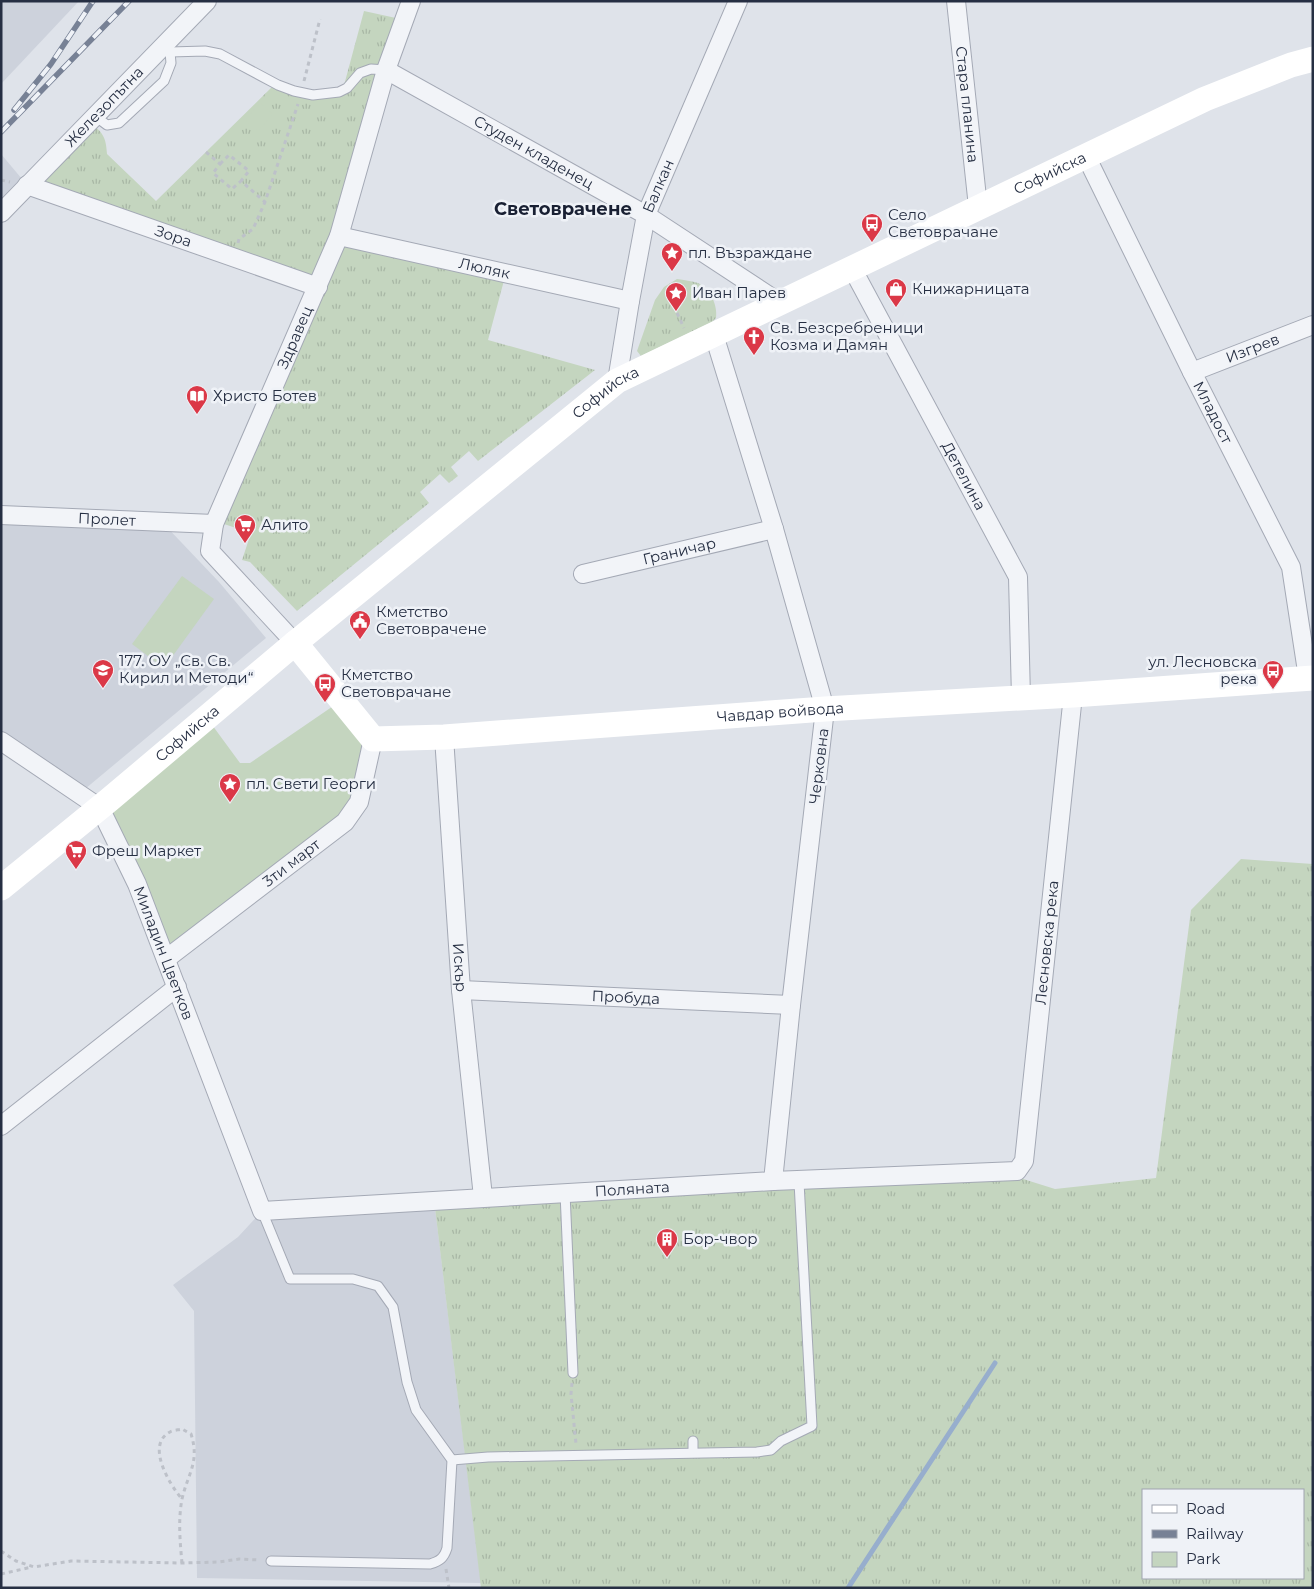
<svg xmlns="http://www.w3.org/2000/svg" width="1314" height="1589" font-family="Montserrat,sans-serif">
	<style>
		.built { fill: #cdd2dc }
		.grass { fill: url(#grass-tufts); fill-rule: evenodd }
		.green { fill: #c4d5bf }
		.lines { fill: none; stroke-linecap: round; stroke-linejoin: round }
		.stream { stroke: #97aecd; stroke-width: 5 }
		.lane-casing { stroke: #a4a9b5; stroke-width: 11 }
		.street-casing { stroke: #a4a9b5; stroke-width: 20 }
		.path { stroke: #bdc1c9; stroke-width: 3; stroke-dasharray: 4 4; stroke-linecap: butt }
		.lane { stroke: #f2f4f8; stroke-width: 9 }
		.street { stroke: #f2f4f8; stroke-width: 18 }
		.secondary { stroke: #fff; stroke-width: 25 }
		.rail-casing { stroke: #778195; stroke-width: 5.5 }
		.rail { stroke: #eff2f7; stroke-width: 4; stroke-dasharray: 11; stroke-linecap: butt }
		.labels { text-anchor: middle; stroke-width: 5; stroke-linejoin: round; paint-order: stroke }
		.street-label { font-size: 15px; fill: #262f43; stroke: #eff2f7 }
		.poi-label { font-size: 15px; fill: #262f43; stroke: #eff2f7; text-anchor: start }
		.quarter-label { font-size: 18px; font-weight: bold; fill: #192033; stroke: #eff2f7 }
	</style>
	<defs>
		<pattern id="grass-tufts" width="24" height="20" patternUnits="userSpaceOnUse" patternTransform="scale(1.25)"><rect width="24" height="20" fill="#c4d5bf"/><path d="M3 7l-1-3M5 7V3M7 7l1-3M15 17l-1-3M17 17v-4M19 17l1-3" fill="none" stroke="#a8b7a5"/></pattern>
	</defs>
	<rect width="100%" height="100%" fill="#dfe3ea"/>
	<g class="built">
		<polygon points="1,1 79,1 1,84"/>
		<polygon points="1,154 27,185 1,212"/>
		<polygon points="1,515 162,522 219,582 266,638 79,794 1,741"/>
		<polygon points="434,1200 481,1583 197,1578 194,1311 173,1285 238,1237 262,1211"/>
	</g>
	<g class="grass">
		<path d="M364,11L405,20L339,236L506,273L488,340L595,370L478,461L469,451L451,467L458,476L449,483L440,474L420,492L429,503L297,611L250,562L242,560L251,533L215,521L318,287L27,185L89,122C103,132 106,137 107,154L156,201L276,83L313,95L343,89Z"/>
		<path d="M677,279C684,280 692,281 698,283C710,289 718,305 716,318L712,322L641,356L637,351L655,300L664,287Z"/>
		<path d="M1241,859L1313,864V1588H481L434,1200L1001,1172L1055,1189L1156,1178L1191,910ZM1143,1490H1303V1578H1143Z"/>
	</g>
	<g class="green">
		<polygon points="260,103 273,114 258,131 245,120"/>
		<polygon points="182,576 214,599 164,668 132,644"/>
		<polygon points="342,700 373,739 359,802 166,959 100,808 207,718 240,763 250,763"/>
	</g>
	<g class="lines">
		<polyline class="stream" points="848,1588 995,1363"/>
		<g class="lane-casing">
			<g id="lane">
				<polyline points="170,52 205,51 220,54 278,85 294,91 313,95 339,92 347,88 360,73 371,69 386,70"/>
				<polyline points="95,116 107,125 119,123 164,81 171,63 170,52 166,48"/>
				<polyline points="565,1193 573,1373"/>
				<path d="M262,1211L290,1279H353L378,1286L393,1307L407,1382L416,1410L452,1460L447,1548C444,1558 440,1561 430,1564L271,1561"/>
				<polyline points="693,1452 693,1441"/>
				<polyline points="452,1460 488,1457 757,1452 771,1450 781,1441 812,1426 799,1182"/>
			</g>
		</g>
		<g class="street-casing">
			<g id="street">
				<path id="s1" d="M956,1L978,207"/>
				<path id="s2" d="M386,70L646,215L780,303"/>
				<path id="s3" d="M1086,156L1192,372L1291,567L1308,678"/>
				<path id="s4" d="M27,185L318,287"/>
				<path id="s5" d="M1,213L207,1"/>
				<path id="s6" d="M339,236L630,301"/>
				<path id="s7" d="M852,268L1018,577L1021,698"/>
				<polyline points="714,335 774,529 825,709 791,1005 773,1181"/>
				<path id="s8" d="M1192,372L1313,325"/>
				<path id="s9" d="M617,381L630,301L646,215L738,1"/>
				<path id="s10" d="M1,515L214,524"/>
				<path id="s11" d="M583,574L774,529"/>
				<path id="s12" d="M295,643L210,551L214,524L339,236L386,70L411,1"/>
				<path id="s13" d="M444,737L461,990L483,1197"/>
				<path id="s14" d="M1,741L100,808L137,884L262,1211L773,1181L1017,1171L1024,1161L1073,695"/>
				<path id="s15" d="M166,959L345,822L359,802L373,739"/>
				<path id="s16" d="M461,990L791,1005"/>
				<polyline points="1,1126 177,987"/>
			</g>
		</g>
		<g class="path">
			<polyline points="304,81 320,19"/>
			<polyline points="206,152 220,164 213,173 232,189 241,181 265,202"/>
			<polyline points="220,164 229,155 249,171 241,181"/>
			<polyline points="1,180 10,182"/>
			<polyline points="238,243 239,239 253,229 265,202 298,104"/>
			<polyline points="677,313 684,328"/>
			<polyline points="572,1383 571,1394 576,1444"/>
			<polyline points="1,1551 16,1561 34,1567 71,1561 182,1563 219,1562 239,1559 260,1560"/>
			<path d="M182,1563C180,1542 178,1520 182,1499C188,1473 200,1462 191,1434L182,1429C179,1430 173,1430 170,1432C145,1445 170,1485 182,1499"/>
			<polyline points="446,1569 449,1588"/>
			<polyline points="1,1574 32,1567"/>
		</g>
		<use href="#lane" class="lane"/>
		<use href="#street" class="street"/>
		<g class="secondary">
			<path id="s17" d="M295,643L373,739L444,737L825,709L1073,695L1313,678"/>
			<path id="s18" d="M1,888L109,800L295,643L617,381L1205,99L1291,65L1313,59"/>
		</g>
		<g class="rail-casing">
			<g id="rail">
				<polyline points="14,110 51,64 93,1"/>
				<polyline points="1,132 129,1"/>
			</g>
		</g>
		<use href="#rail" class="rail"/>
	</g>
	<defs>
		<g id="bus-pin" transform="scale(1.125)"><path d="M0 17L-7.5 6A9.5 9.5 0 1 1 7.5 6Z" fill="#db3847" stroke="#eff2f7"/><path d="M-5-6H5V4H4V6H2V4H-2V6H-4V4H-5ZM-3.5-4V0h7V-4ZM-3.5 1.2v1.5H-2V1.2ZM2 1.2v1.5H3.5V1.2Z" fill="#fff"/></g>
		<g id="sight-pin" transform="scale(1.125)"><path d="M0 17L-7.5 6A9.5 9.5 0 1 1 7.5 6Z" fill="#db3847" stroke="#eff2f7"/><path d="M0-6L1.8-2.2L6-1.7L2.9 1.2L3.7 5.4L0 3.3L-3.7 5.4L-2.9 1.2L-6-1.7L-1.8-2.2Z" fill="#fff"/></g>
		<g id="shop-pin" transform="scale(1.125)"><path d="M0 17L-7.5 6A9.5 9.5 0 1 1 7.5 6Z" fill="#db3847" stroke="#eff2f7"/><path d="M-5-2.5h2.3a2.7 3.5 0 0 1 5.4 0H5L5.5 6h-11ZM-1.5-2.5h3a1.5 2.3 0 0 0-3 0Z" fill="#fff"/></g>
		<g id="church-pin" transform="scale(1.125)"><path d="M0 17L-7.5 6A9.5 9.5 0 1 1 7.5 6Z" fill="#db3847" stroke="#eff2f7"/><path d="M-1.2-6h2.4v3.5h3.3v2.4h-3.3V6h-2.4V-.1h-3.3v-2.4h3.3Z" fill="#fff"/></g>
		<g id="library-pin" transform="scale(1.125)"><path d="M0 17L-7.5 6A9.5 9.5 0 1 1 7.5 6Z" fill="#db3847" stroke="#eff2f7"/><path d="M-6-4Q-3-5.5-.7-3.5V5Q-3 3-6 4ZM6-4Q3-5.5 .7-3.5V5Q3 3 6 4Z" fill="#fff"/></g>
		<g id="supermarket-pin" transform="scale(1.125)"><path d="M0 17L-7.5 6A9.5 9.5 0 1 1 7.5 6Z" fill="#db3847" stroke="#eff2f7"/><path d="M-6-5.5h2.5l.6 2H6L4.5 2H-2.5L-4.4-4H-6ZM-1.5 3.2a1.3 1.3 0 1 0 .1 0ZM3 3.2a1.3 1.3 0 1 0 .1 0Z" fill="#fff"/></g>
		<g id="civic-pin" transform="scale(1.125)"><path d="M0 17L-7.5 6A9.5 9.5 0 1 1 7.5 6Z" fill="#db3847" stroke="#eff2f7"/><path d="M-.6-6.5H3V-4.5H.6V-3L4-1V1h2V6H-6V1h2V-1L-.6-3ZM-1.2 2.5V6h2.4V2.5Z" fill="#fff"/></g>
		<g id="school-pin" transform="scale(1.125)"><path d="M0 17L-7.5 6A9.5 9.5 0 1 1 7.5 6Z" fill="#db3847" stroke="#eff2f7"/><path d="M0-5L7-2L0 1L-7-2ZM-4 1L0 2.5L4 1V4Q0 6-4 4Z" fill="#fff"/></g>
		<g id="building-pin" transform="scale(1.125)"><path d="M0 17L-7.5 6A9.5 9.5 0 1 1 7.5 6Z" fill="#db3847" stroke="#eff2f7"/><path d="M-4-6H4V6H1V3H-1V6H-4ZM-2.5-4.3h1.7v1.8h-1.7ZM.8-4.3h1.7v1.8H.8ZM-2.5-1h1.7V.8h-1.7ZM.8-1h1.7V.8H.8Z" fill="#fff"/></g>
	</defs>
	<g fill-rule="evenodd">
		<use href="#bus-pin" x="872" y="224"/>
		<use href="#sight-pin" x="672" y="253"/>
		<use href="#shop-pin" x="896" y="289"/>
		<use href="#sight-pin" x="676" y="293"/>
		<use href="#church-pin" x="754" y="337"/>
		<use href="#library-pin" x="197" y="396"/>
		<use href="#supermarket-pin" x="245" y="525"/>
		<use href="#civic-pin" x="360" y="621"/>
		<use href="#school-pin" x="103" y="670"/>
		<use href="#bus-pin" x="1273" y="671"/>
		<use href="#bus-pin" x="325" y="684"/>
		<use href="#sight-pin" x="230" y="784"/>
		<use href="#supermarket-pin" x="76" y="851"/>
		<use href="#building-pin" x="667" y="1239"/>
	</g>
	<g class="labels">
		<g class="street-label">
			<text dy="5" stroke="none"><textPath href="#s1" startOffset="104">Стара планина</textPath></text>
			<text dy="5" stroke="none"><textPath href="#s5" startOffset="148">Железопътна</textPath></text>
			<text dy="5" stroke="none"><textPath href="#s2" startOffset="169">Студен кладенец</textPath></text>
			<text dy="5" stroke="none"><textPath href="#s18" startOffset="1278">Софийска</textPath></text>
			<text dy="5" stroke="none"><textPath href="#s9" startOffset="200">Балкан</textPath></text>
			<text dy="5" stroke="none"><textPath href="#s4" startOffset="155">Зора</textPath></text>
			<text dy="5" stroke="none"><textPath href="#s6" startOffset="149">Люляк</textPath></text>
			<text dy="5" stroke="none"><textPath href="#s12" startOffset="356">Здравец</textPath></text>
			<text dy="5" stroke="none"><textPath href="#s8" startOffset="65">Изгрев</textPath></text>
			<text dy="5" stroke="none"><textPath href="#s18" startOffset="782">Софийска</textPath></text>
			<text dy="5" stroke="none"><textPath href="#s3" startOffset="286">Младост</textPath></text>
			<text dy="5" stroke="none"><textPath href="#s7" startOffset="236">Детелина</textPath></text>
			<text dy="5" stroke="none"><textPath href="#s10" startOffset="106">Пролет</textPath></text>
			<text dy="5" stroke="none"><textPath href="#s11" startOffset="99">Граничар</textPath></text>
			<text dy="5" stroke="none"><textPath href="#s17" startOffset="532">Чавдар войвода</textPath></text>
			<text dy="5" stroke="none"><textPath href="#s18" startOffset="242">Софийска</textPath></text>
			<text transform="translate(819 766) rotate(-83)" y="5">Черковна</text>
			<text dy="5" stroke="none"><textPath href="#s15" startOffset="158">3ти март</textPath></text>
			<text dy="5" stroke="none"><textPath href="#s14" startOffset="1542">Лесновска река</textPath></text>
			<text dy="5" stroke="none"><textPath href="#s14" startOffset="278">Миладин Цветков</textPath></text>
			<text dy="5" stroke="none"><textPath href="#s13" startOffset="231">Искър</textPath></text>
			<text dy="5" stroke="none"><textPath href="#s16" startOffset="165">Пробуда</textPath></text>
			<text dy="5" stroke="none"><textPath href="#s14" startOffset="925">Поляната</textPath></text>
		</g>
		<g class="poi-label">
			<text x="888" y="220">Село<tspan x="888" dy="17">Световрачане</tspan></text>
			<text x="688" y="258">пл. Възраждане</text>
			<text x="912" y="294">Книжарницата</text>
			<text x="692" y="298">Иван Парев</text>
			<text x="770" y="333">Св. Безсребреници<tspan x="770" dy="17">Козма и Дамян</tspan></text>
			<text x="213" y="401">Христо Ботев</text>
			<text x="261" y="530">Алито</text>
			<text x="376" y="617">Кметство<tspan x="376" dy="17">Световрачене</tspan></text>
			<text x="119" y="666">177. ОУ „Св. Св.<tspan x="119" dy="17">Кирил и Методи“</tspan></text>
			<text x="1257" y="667" text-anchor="end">ул. Лесновска<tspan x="1257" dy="17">река</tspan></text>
			<text x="341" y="680">Кметство<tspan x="341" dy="17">Световрачане</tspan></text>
			<text x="246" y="789">пл. Свети Георги</text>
			<text x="92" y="856">Фреш Маркет</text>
			<text x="683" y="1244">Бор-чвор</text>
		</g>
		<g class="quarter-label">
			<text x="563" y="215">Световрачене</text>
		</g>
	</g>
	<rect width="1314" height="1589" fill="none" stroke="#262f43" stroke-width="5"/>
	<rect x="1142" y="1489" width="162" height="90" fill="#eff2f7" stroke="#9fa4af"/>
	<rect x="1152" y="1505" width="25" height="8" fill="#ffffff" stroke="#9fa4af"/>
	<text x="1186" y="1514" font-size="15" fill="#262f43">Road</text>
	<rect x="1152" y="1530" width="25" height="8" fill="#778195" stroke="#9fa4af"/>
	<text x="1186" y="1539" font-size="15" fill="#262f43">Railway</text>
	<rect x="1152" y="1552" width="25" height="15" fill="#c4d5bf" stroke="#9fa4af"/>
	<text x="1186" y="1564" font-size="15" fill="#262f43">Park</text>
</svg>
